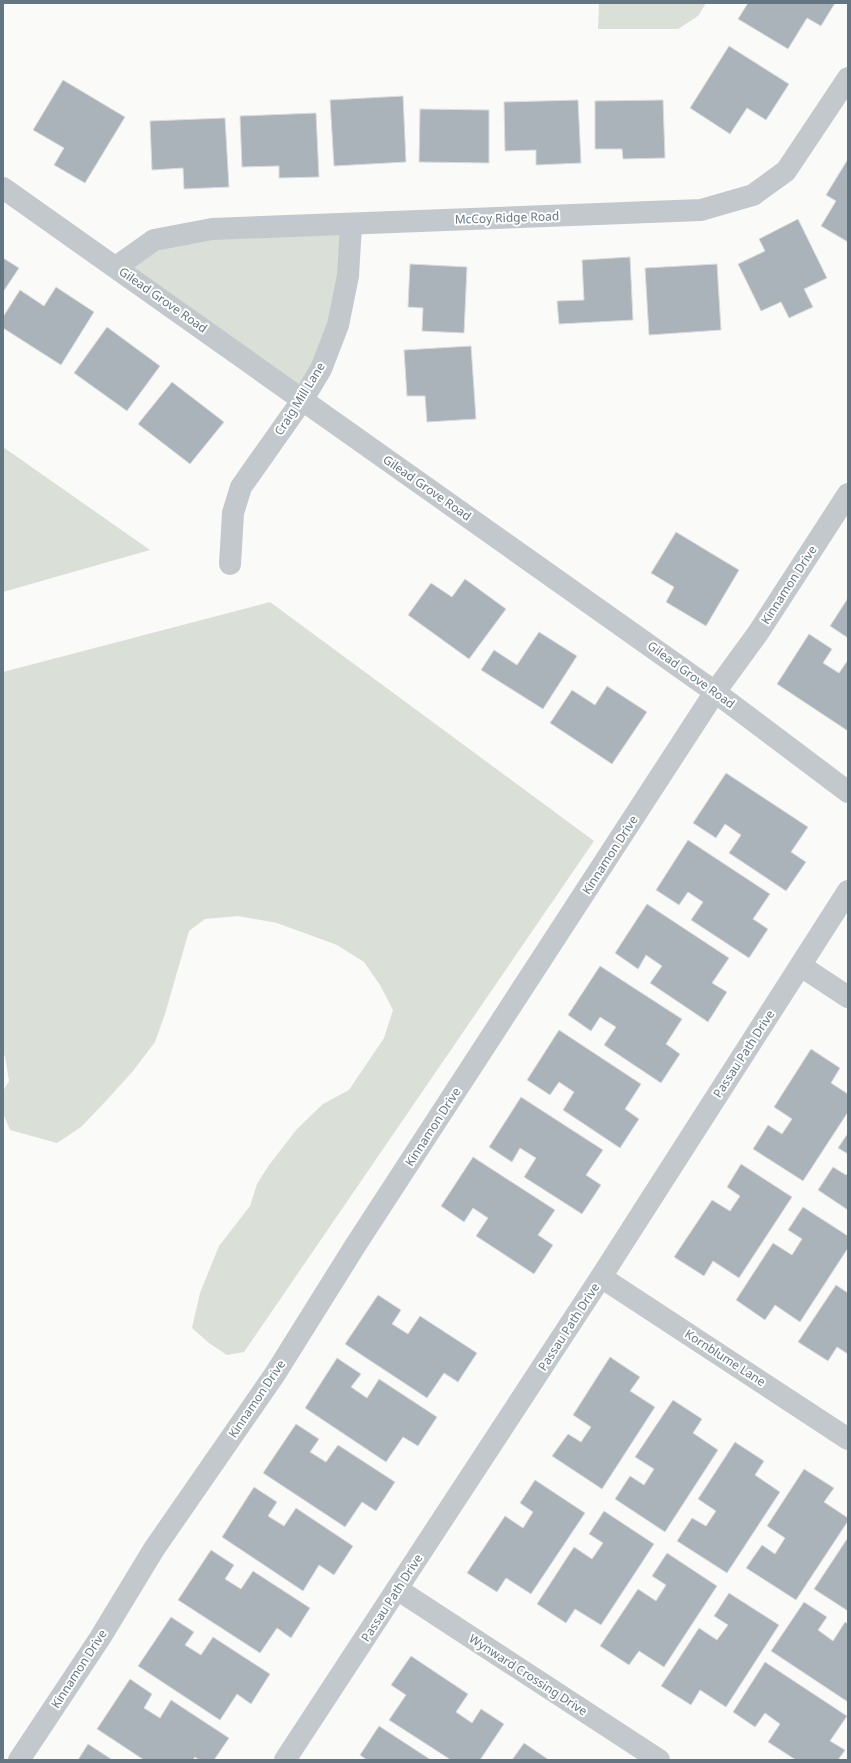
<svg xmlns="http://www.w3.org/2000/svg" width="851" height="1763" font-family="'Noto Sans',sans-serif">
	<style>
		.green { fill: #dadfd7 }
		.building { fill: #aab3b9; stroke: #dcdcda }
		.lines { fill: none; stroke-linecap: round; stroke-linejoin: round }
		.minor { stroke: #c3c8cc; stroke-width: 22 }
		.labels { text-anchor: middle; stroke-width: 4; stroke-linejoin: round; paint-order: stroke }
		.street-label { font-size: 12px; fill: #657683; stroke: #fff }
	</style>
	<rect width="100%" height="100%" fill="#fafaf8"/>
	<g class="green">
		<polygon points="599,3 706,3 698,16 678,29 598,29"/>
		<polygon points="351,225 348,276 303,399 116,267 154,240"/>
		<polygon points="3,447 150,550 3,592"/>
		<polygon points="270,602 594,841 244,1352 227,1355 209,1343 192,1328 200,1293 219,1246 250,1206 257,1184 269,1165 297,1129 323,1104 349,1090 384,1038 393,1010 380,985 364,962 337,945 277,923 238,916 205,919 189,931 165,1014 155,1042 133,1071 104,1103 81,1127 57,1143 10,1130 3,1113 3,1091 9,1081 5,1056 3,1054 3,672"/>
	</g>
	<g class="building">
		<polygon points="748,3 835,3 821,26 807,18 788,49 738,19"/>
		<polygon points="729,46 789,84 766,120 747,108 730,134 690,108"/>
		<polygon points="63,80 125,117 85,183 54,165 64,148 33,130"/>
		<polygon points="403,96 406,162 334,166 330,100"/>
		<polygon points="578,100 581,163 536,165 536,150 505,151 504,102"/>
		<polygon points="663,100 665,158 623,159 622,149 595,149 595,101"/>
		<polygon points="420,109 489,110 489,163 419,162"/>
		<polygon points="316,113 319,177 279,178 279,166 242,167 240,116"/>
		<polygon points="225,118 229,187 184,189 183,168 152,170 150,121"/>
		<polygon points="848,159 848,242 821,226 836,201 826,195"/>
		<polygon points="798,219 827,278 804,289 813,307 789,318 781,302 761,311 738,264 765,251 759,239"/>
		<polygon points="630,257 633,320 559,324 557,301 584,300 582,260"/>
		<polygon points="3,258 19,268 3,292"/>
		<polygon points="410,264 467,267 464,333 422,331 423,308 408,307"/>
		<polygon points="717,264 721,330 649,335 645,268"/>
		<polygon points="56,287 94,312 61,365 3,328 3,317 20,290 44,306"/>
		<polygon points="107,327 160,366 127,411 74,373"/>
		<polygon points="471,346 476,419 427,422 425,396 407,396 404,350"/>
		<polygon points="172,382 224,422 190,464 138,424"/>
		<polygon points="676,532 739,570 706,626 666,602 674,587 651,573"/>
		<polygon points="465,579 506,609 469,659 408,615 431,583 452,597"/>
		<polygon points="848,598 848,638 830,626"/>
		<polygon points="539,632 577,656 543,709 481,670 494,650 517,665"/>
		<polygon points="809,634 832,649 823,663 839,673 848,660 848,731 777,684"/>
		<polygon points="607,686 647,712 612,764 550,723 572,690 595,705"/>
		<polygon points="726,773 808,827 791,852 806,862 786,891 729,853 741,835 725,824 716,838 693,823"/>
		<polygon points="688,840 770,894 753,919 768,929 749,958 691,920 703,902 688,892 679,905 656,890"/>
		<polygon points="647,904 729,958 712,983 727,992 708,1022 650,983 662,966 646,955 638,969 615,953"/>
		<polygon points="600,966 682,1019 666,1044 680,1054 661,1083 604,1045 616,1027 600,1017 591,1031 568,1015"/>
		<polygon points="559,1030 641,1084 625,1109 639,1119 620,1148 563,1110 574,1092 559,1082 550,1095 527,1080"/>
		<polygon points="811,1049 840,1068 831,1083 848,1094 848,1112 803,1181 753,1149 768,1125 782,1134 792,1119 774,1107"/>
		<polygon points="521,1097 603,1150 586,1175 601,1185 582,1214 524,1177 536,1158 520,1148 512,1162 489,1147"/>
		<polygon points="848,1133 848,1154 838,1148"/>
		<polygon points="473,1157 555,1210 538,1235 553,1245 534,1274 476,1236 488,1218 473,1208 464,1222 441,1206"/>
		<polygon points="741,1164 792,1197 739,1278 713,1261 704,1276 674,1257 712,1200 730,1211 740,1196 727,1187"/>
		<polygon points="833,1167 846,1175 848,1173 848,1210 818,1190"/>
		<polygon points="803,1207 848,1236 848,1248 800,1322 775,1305 765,1320 736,1300 773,1243 792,1255 802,1239 788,1230"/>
		<polygon points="836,1285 848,1293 848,1354 837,1347 828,1361 798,1342"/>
		<polygon points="378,1295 401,1310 392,1324 408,1334 420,1316 477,1353 458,1382 444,1373 427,1398 345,1344"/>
		<polygon points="610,1357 640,1377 630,1391 655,1407 602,1489 552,1456 568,1434 581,1442 591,1427 573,1415"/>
		<polygon points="337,1358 361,1374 351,1387 367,1398 379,1379 437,1417 418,1446 403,1437 386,1462 305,1408"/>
		<polygon points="673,1400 702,1419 693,1433 718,1450 665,1532 615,1499 630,1476 644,1485 654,1469 635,1457"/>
		<polygon points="296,1424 319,1439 310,1452 326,1462 338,1445 395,1482 376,1511 362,1502 345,1527 263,1473"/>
		<polygon points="735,1442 764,1461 755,1475 780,1492 727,1573 677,1541 692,1518 706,1526 716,1511 698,1499"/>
		<polygon points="804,1469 834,1488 824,1502 848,1518 848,1521 796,1600 746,1568 762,1545 775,1554 785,1538 767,1526"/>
		<polygon points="535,1480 585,1513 531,1594 506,1578 497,1592 467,1573 505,1516 523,1528 533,1512 520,1503"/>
		<polygon points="254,1487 277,1502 268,1516 284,1526 296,1508 353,1546 334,1575 319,1565 303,1591 222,1537"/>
		<polygon points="604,1511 654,1544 601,1625 575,1609 566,1623 537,1604 574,1547 592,1559 603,1543 589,1534"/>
		<polygon points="847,1539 848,1540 848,1611 814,1589"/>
		<polygon points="211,1550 234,1565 225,1579 241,1589 253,1571 310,1608 291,1638 277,1628 260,1653 178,1600"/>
		<polygon points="667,1553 717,1586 664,1667 639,1651 629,1665 600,1646 638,1589 656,1601 666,1585 652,1576"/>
		<polygon points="729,1593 779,1625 726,1707 700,1690 691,1705 661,1686 699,1628 717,1640 728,1625 714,1616"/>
		<polygon points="804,1602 827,1617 818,1630 833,1641 845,1622 848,1624 848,1702 771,1651"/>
		<polygon points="171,1617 194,1632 185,1645 201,1655 213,1637 270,1674 251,1704 237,1694 220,1720 138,1666"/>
		<polygon points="411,1656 468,1694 456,1712 472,1723 481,1709 504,1724 480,1760 451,1760 389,1720 406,1695 391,1685"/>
		<polygon points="765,1662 847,1716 830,1741 845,1750 838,1760 796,1760 768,1742 780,1724 765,1713 755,1727 733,1712"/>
		<polygon points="130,1679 152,1694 144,1708 160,1718 171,1700 229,1738 214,1760 199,1760 195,1757 193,1760 144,1760 97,1729"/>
		<polygon points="379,1726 431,1760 367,1760 360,1755"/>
		<polygon points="524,1743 549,1760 512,1760"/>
		<polygon points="88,1744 111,1759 110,1760 78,1760"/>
	</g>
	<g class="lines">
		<g class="minor">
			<polyline points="3,188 715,692 848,792"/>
			<polyline points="116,267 154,240 212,229 701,210 753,195 786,171 848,78"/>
			<polyline points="230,564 233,513 241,487 303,399 321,369 338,325 348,276 351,225"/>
			<polyline points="801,966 848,997"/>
			<polyline points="601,1277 848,1439"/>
			<polyline points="397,1589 659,1760"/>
			<polyline points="19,1760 100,1638 154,1549 275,1374 355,1246 715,692 758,633 848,494"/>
			<polyline points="285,1760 601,1277 848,891"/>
		</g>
	</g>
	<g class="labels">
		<g class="street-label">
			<text transform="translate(507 218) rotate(-2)" y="4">McCoy Ridge Road</text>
			<text transform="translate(163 300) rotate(35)" y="4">Gilead Grove Road</text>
			<text transform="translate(300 399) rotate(-58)" y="4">Craig Mill Lane</text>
			<text transform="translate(427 488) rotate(35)" y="4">Gilead Grove Road</text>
			<text transform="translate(789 585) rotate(-57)" y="4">Kinnamon Drive</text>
			<text transform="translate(691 675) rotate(36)" y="4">Gilead Grove Road</text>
			<text transform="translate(610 855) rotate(-57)" y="4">Kinnamon Drive</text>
			<text transform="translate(744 1054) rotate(-57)" y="4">Passau Path Drive</text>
			<text transform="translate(433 1127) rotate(-57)" y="4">Kinnamon Drive</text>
			<text transform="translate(569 1327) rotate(-57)" y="4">Passau Path Drive</text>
			<text transform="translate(725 1358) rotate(33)" y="4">Kornblume Lane</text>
			<text transform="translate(257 1399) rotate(-56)" y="4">Kinnamon Drive</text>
			<text transform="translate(392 1598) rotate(-57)" y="4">Passau Path Drive</text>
			<text transform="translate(79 1669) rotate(-57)" y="4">Kinnamon Drive</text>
			<text transform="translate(528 1675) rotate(33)" y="4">Wynward Crossing Drive</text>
		</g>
	</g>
	<rect width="851" height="1763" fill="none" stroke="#657683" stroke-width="8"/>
</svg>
